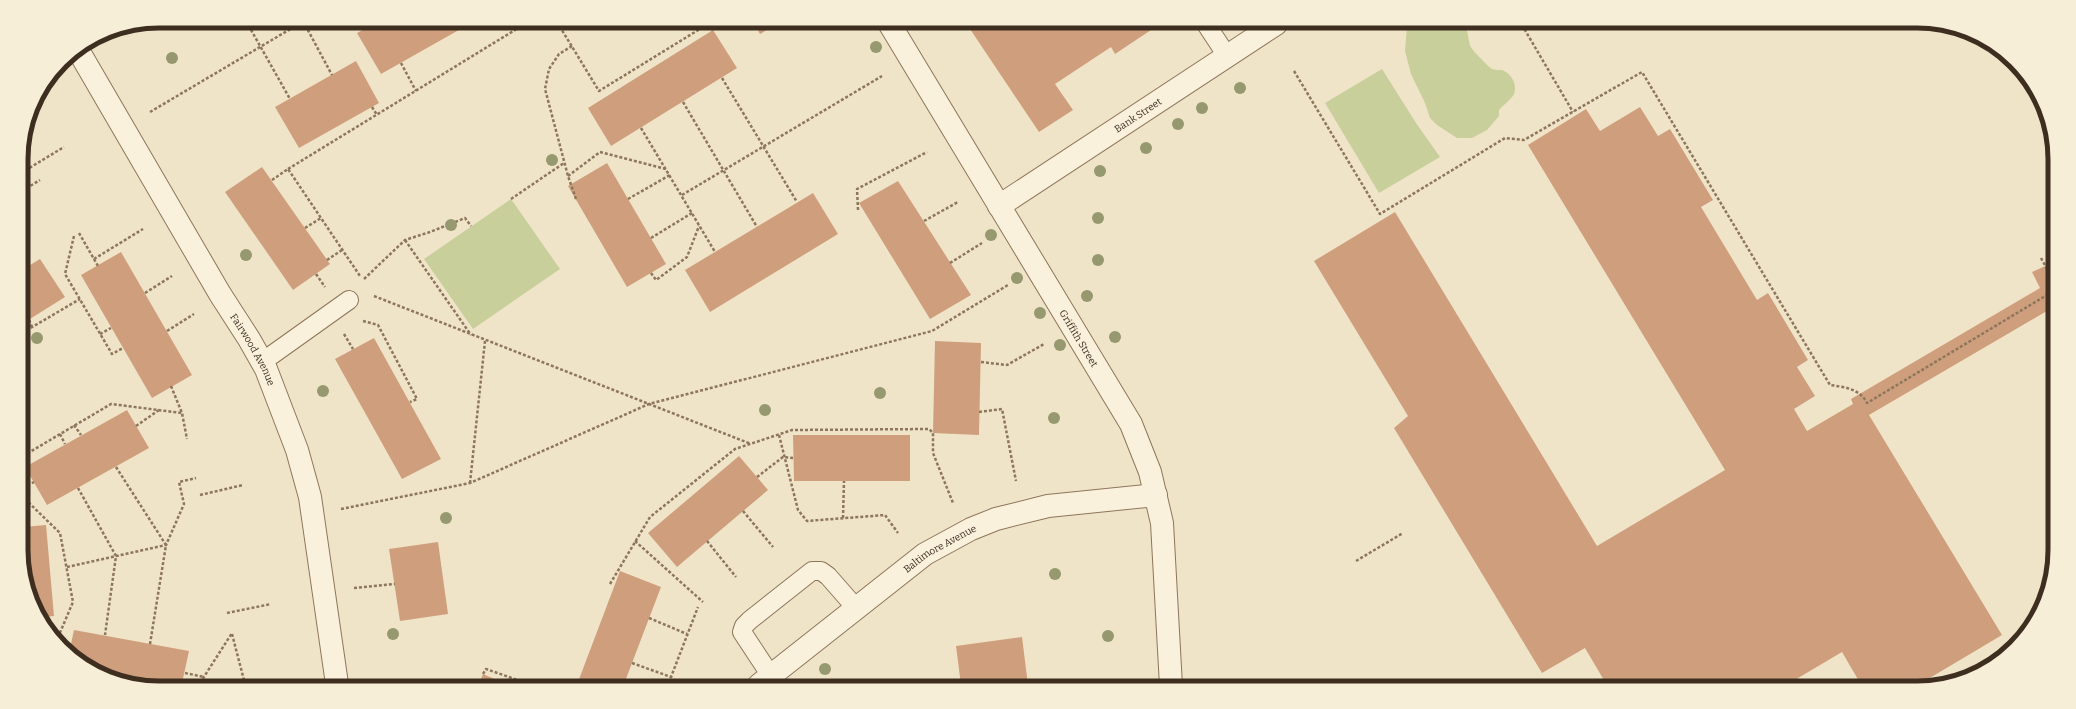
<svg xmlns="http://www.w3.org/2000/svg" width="2076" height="709" font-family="Bitter,serif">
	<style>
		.green { fill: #c9cf9b }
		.building { fill: #cf9f7d }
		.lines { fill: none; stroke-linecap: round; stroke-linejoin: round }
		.service-casing { stroke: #8d765c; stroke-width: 20 }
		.minor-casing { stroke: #8d765c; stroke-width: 24 }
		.path { stroke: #8d765c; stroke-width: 2.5; stroke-dasharray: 3 2; stroke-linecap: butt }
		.service { stroke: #faf1dc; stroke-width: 18 }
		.minor { stroke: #faf1dc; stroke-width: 22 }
		.tree { fill: #96986f }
		.labels { text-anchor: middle; stroke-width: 3.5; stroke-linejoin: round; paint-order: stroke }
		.street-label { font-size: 10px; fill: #3d2e20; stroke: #f7eed8 }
		.rim { fill: none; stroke: #3d2e20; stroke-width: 5 }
	</style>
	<rect width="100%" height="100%" fill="#f0e4c8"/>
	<g class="green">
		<path d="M1409,24H1464C1470,33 1467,44 1473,50C1475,53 1491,69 1492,69C1495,70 1499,70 1502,70C1511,73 1518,85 1514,94C1510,101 1504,104 1499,110V116L1487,130L1472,138H1457L1437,125L1430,118L1425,103L1411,74L1405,51L1407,26Z"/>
		<polygon points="1382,69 1416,123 1440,157 1379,193 1325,103"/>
		<polygon points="511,199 560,269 473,329 424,259"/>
	</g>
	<g class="building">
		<polygon points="377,22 473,22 381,74 357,33"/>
		<polygon points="754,23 779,23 760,34"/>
		<polygon points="966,23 1024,23 1160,24 1115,54 1111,47 1055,84 1073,110 1039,132"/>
		<polygon points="713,30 737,68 611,146 588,108"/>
		<polygon points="356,61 379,103 299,148 275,107"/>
		<polygon points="1640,107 1658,136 1670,129 1713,200 1701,207 1757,300 1768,293 1808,360 1797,367 1815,396 1794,409 1807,431 1853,404 1851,399 2040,288 2032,272 2052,263 2052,308 1869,415 2002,635 1913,688 1863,688 1842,652 1783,687 1608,687 1585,648 1542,673 1394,428 1408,416 1314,261 1395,212 1597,546 1725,470 1528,145 1586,109 1600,131"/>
		<polygon points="607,163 666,264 627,287 568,186"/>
		<polygon points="262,167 330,264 293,290 225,192"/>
		<polygon points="898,181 971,295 930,319 859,203"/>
		<polygon points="813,193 838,234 710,312 685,270"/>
		<polygon points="121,252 192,375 152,398 81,275"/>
		<polygon points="40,259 65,297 22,324 22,270"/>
		<polygon points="374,338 441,459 402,479 335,359"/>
		<polygon points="935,341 981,343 979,435 933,433"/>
		<polygon points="127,410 149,448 47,505 25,467"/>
		<polygon points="793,435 910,435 910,481 794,481"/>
		<polygon points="739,456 768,490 677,567 648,533"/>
		<polygon points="46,525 54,616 43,617 24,577 23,527"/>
		<polygon points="438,542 448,614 400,621 389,549"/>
		<polygon points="620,571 661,587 624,684 584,684 578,682"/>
		<polygon points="74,630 189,651 182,683 123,683 82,665 69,653"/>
		<polygon points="1022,637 1028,685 961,685 956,646"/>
		<polygon points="483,674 506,684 479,684"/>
	</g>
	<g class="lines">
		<g class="service-casing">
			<g id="service">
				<polyline points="1206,24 1227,56"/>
				<polyline points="262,362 349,300"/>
				<polyline points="771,676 742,632 744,626 750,620 812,571 821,571 828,576 856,608"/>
			</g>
		</g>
		<g class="minor-casing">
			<g id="minor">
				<path id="s1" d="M889,23L1131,424L1150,472L1162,523L1171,686"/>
				<path id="s2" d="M78,50L220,294L249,339L266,369L297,450L310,497L337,684"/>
				<path id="s3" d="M999,206L1276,24"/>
				<path id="s4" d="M759,685L925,554L971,529L996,519L1048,506L1156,495"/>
			</g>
		</g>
		<g class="path">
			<polyline points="246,21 290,99"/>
			<polyline points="303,21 332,75"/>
			<polyline points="557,22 599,91 708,24 713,30"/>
			<polyline points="1522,25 1573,112"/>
			<polyline points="560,28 569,22"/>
			<polyline points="572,46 559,54 549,69 545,89 568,176 576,199"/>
			<polyline points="401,63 416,91"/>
			<path d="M1294,71L1380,214L1505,138L1524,140L1642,72L1830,385C1845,387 1860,389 1867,403L2052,292"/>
			<polyline points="722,78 797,202"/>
			<polyline points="683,102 757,227"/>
			<polyline points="372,107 377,115"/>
			<polyline points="150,112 304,21"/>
			<polyline points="641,128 715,252"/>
			<polyline points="288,169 528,22"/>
			<polyline points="21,173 64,147"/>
			<polyline points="568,176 600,152 666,169"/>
			<polyline points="272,180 288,169 360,276"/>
			<polyline points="22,191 40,180"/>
			<polyline points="682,195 882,76"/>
			<polyline points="511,199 564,163"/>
			<polyline points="628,199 670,175"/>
			<polyline points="858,210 857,189 927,152"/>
			<polyline points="924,221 958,202"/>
			<polyline points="305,228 321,218"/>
			<polyline points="79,233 98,266"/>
			<polyline points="74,236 65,274 112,354 123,348"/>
			<polyline points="651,238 692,213"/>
			<polyline points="405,240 471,335"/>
			<polyline points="2041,258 2052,278"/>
			<polyline points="94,259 143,229"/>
			<polyline points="327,260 342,250"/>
			<polyline points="950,263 982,243"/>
			<polyline points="651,273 656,280 687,257 699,226"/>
			<polyline points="316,274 325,287"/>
			<polyline points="364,279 405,240 430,232 465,218 471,226"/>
			<polyline points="145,293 172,276"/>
			<polyline points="374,296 751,444"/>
			<polyline points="29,320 32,327"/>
			<polyline points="363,321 378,325 417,399 410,402"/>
			<polyline points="167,331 194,314"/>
			<polyline points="22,333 80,299"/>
			<polyline points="100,334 111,328"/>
			<polyline points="344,334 353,349"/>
			<polyline points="981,362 1007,365 1044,344"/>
			<polyline points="171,386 182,413 187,439"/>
			<polyline points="979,412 1002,409 1016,481"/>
			<polyline points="74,425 81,435"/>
			<polyline points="136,426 159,410"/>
			<polyline points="60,434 65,444"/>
			<polyline points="779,435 798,510 807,521 885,515 898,533"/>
			<polyline points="23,456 111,404 182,413"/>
			<polyline points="116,467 166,545 150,644"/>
			<polyline points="757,477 783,457 793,458"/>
			<polyline points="470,483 485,341"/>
			<polyline points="23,488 34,482"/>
			<polyline points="78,488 116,556 105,635"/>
			<polyline points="23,494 28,502 60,533 73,602 56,642"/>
			<polyline points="200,495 243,485"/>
			<polyline points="341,509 470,483 649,404 932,331 1008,285"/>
			<polyline points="743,511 773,547"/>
			<polyline points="843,518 844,481"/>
			<polyline points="635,541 703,602"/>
			<polyline points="707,541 736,577"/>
			<polyline points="1356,561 1403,533"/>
			<polyline points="67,567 166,545 184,504 179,482 196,478"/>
			<polyline points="610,584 650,517 735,449 792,430 929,429 933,433 933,453 953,503"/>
			<polyline points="354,588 395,584"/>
			<polyline points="227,613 271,604"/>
			<polyline points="649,618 687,634"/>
			<polyline points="232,634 245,684"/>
			<polyline points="632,663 671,677"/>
			<polyline points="185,673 204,677"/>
			<polyline points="483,674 486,669 529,684"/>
			<polyline points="200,683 232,633"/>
			<polyline points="575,684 578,682"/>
			<polyline points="679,685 671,677 698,607"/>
		</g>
		<use href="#service" class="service"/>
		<use href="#minor" class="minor"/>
	</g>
	<g class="tree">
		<circle cx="876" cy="47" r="6"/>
		<circle cx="172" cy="58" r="6"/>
		<circle cx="1240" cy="88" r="6"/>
		<circle cx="1202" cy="108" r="6"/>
		<circle cx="1178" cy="124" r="6"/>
		<circle cx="1146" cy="148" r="6"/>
		<circle cx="552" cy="160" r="6"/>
		<circle cx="1100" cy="171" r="6"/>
		<circle cx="1098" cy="218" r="6"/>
		<circle cx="451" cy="225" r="6"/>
		<circle cx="991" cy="235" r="6"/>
		<circle cx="246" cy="255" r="6"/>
		<circle cx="1098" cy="260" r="6"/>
		<circle cx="1017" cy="278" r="6"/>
		<circle cx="1087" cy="296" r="6"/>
		<circle cx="1040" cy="313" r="6"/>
		<circle cx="1115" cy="337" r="6"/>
		<circle cx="37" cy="338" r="6"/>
		<circle cx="1060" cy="345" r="6"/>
		<circle cx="323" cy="391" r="6"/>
		<circle cx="880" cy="393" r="6"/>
		<circle cx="765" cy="410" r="6"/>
		<circle cx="1054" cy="418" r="6"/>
		<circle cx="446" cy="518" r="6"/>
		<circle cx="1055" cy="574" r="6"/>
		<circle cx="393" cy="634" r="6"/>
		<circle cx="1108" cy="636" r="6"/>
		<circle cx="825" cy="669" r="6"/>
	</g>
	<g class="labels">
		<g class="street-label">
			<text dy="4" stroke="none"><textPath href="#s3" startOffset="166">Bank Street</textPath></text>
			<text dy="4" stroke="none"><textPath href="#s1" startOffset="368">Griffith Street</textPath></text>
			<text dy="4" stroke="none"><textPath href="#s2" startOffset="347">Fairwood Avenue</textPath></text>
			<text dy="4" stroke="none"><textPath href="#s4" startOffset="227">Baltimore Avenue</textPath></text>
		</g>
	</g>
	<path d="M0 0H2076V709H0ZM159 28H1917A131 131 0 0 1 2048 159V550A131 131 0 0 1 1917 681H159A131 131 0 0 1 28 550V159A131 131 0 0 1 159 28Z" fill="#f7eed8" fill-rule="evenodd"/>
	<path class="rim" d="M159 28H1917A131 131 0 0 1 2048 159V550A131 131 0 0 1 1917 681H159A131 131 0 0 1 28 550V159A131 131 0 0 1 159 28Z"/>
</svg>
